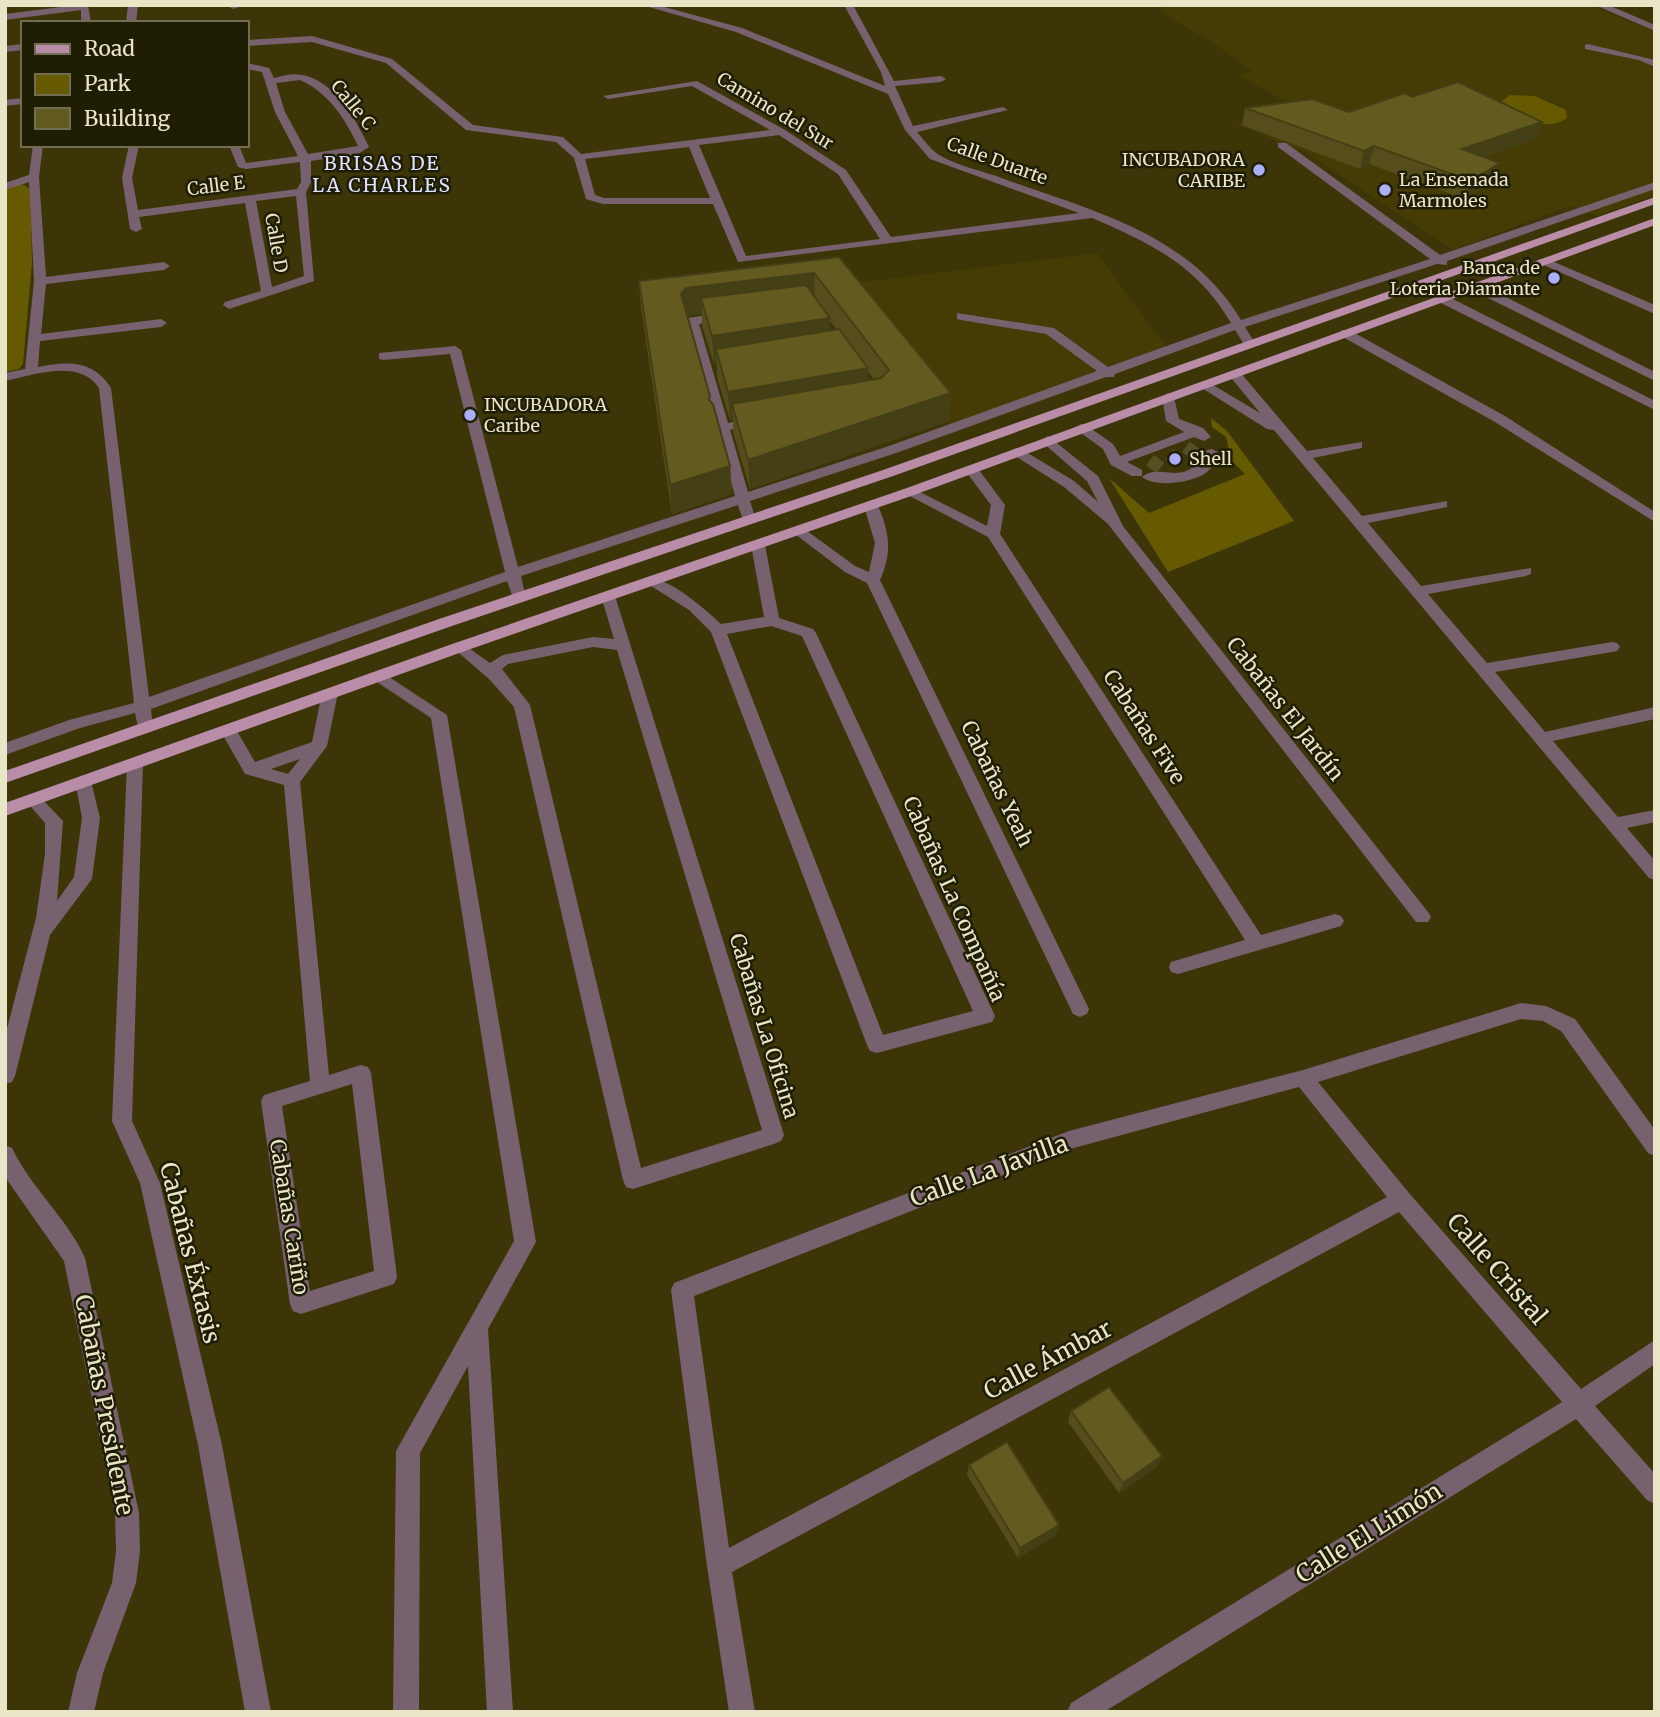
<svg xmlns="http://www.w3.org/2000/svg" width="1660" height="1717" font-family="Merriweather,serif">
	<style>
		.built { fill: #443c04 }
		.green { fill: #665a00 }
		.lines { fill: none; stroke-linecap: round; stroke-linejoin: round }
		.minor-tunnel { stroke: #564f24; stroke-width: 13; stroke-dasharray: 13 7; stroke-linecap: butt }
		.minor { fill: #78616f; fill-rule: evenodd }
		.major { fill: #b98ca8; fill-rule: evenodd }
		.wall { fill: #554d1c; fill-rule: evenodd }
		.shaded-wall { fill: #453f16 }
		.building { fill: #635a20; stroke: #453f16; stroke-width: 2 }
		.poi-dot { fill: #abaffb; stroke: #201d05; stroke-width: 2.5 }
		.labels { text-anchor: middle; stroke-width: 5; stroke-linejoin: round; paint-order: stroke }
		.far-street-label { font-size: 18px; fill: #e9e5c7; stroke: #201d05 }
		.far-poi-label { font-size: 18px; fill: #e9e5c7; stroke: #201d05; text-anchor: start }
		.far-neighbourhood-label { font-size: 19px; letter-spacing: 2px; fill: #dee1fe; stroke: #201d05 }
		.street-label { font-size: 21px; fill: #e9e5c7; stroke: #201d05 }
		.near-street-label { font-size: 24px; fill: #e9e5c7; stroke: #201d05 }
	</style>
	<rect width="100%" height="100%" fill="#3c3507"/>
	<g class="built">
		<polygon points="1160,5 1589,5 1599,9 1655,32 1655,195 1598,216 1571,206 1453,250 1305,152 1235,124 1310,114 1237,75 1252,71 1209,40 1163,14"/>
		<polygon points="1097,253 1166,347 951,424 838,285"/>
	</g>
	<g class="green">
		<path d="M1510,95L1535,96L1566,110L1567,118C1545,134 1521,115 1500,103Z"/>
		<polygon points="22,184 30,189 32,262 23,364 19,369 5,372 5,188"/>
		<polygon points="1211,418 1227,431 1294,521 1168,572 1109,478 1149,513 1245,474 1231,460 1226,437 1212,427"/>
	</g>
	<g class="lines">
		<g class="minor-tunnel">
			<polyline points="1186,447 1200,457"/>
			<polyline points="1169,454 1183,464"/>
			<polyline points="1150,460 1164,471"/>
		</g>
		<g class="minor">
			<polygon points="77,5 88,5 91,23 81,23 81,10 5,20 5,14"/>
			<polygon points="128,5 138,5 136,23 126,23"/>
			<polygon points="246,5 233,9 228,6 229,5"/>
			<path d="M642,5H657L742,28L885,86L881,72L844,5H853L894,81L941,76L946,79L941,82L895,86L913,126L1003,107L1008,110L917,132C923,139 931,150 939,155C957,166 984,171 1004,179C1093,211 1190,234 1241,320L1430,259L1278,147V143H1286L1440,255L1655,182V189L1447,261V265L1437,264L1245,327L1255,343L1253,346H1245L1235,330L1115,374L1114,377H1106L899,452L750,501L756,520L754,523H744L738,505L521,576L526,598L524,601H514L507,581L151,709L153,728L151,732H139L135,713L80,728L5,755V743L69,720L134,703L99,388C79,358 34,375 5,381V373L25,369L34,281L29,182L5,190V183L29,175L33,145H43L39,177L46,277L164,262L170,266L164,270L46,284L41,334L161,319L167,323L161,327L40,341L38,367C69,361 93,360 111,388L149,697L505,572L450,354L383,360L379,359V353L455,346L461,350L518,567L735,496L717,431L713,428L715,425L686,321L688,318L726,312L732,316L726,320L699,324L728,423L756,417L763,421L730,430L748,492L889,446L1097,371L1046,334L961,320L957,319V313L1054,328L1108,367L1231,323C1197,265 1152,244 1092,218L738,262L713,204H603L586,199L574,158L556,142L466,130L386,63L312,42L247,46V40L312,36L392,59L473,125L563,137L581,154L770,130L692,86L608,99L603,96L697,81L785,130L846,170L891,237L1079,213L930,159L905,130L888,94L736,32ZM779,135L838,174L880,239L746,256L699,145ZM689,147L710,198H604L595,195L585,159Z"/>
			<polygon points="1595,5 1608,5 1655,25 1655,31"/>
			<polygon points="23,44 23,50 5,52 5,46"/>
			<polygon points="1588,44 1655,60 1655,67 1639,60 1585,49 1585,45"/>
			<path d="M247,63L269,68L274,78C283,76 292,73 302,75C334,80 357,121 369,147L358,154L311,161V182L306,192L314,281L229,309L223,305L225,302L261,291L245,203L139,217L142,229L136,232L130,229L122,178L129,145H139L132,178L138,210L297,189L301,182L300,162L246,169L238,167L229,145H239L246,163L298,156L275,112L262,72L247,69ZM300,80C328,92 346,120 358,146L308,154L285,112L276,83ZM296,196L304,276L272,287L256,201Z"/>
			<polygon points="23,98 23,104 5,106 5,100"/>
			<polygon points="1539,259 1547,259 1655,305 1655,314 1539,263"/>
			<polygon points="1470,283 1478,283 1655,372 1655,381 1470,289"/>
			<polygon points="1437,295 1445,295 1655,401 1655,410 1437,301"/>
			<polygon points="1341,330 1349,330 1505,416 1655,512 1655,522 1495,422 1341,336"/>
			<polygon points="1234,370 1239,371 1307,451 1362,442 1362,448 1313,458 1362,516 1447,501 1447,507 1368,523 1421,586 1531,568 1531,574 1526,576 1428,594 1487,663 1612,642 1617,643 1620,647 1617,651 1612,652 1495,672 1545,732 1655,707 1655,719 1553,741 1618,817 1655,810 1655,822 1627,828 1655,861 1655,880 1649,878 1274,430 1267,429 1197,385 1203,381 1208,382 1260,413 1228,374"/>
			<polygon points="1168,393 1174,397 1179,419 1203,428 1211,437 1204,441 1194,437 1127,462 1142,470 1142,476 1132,476 1111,465 1103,449 1074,428 1081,424 1086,425 1113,444 1120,456 1184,432 1166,421 1162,397"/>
			<polygon points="1048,436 1098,476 1123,526 1428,912 1431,917 1428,922 1416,922 1108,524 1064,487 1009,452 1016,448 1021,449 1074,481 1098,502 1087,481 1043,443 1041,440"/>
			<path d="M1212,449L1219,453C1216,460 1213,467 1207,472C1193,483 1155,488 1142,477C1162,461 1184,491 1207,450Z"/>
			<polygon points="971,465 976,466 1005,505 1000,534 1261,935 1335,914 1341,916 1344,921 1341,926 1178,974 1171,972 1169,967 1171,962 1245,940 988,537 902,492 904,489 914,489 987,526 991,505 964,469"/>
			<path d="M871,502L878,506C890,533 892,553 880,580L1089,1009L1087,1014L1080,1017L1073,1014L867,583L845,572L791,531L793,528H803L855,566L869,572L875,543L864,506Z"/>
			<path d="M758,541L765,545L779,618L813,629L816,633L995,1016L992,1022L877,1053L870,1051L867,1045L711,632L689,610L645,582L647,579C666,574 707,611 721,624L764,617L751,545ZM771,626L802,636L973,1011L883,1035L727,634Z"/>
			<path d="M608,591L615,596L784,1135L781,1141L774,1144L633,1189L626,1187L623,1180L514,707L489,679L452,647L460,642L490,663L503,655L593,637L614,639L601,596ZM593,647L617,650L762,1130L641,1168L530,705L502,669L508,664Z"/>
			<polygon points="380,671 447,715 536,1242 488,1329 513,1712 487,1712 468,1366 420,1453 419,1712 393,1712 396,1451 514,1241 431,718 374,680 372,676"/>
			<path d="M330,688L338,693L327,746L300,782L329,1075L361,1065L368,1067L371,1073L397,1277L394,1284L301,1314L293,1311L290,1304L261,1101L264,1095L310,1081L284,785L245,774L220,730L228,724L234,726L255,762L312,742L322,693ZM300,759L288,774L271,769ZM352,1084L374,1271L310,1291L282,1106Z"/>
			<polygon points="135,757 143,763 132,1121 160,1183 222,1445 271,1712 245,1712 198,1445 140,1183 112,1121 127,763"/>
			<polygon points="83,775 91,781 100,818 92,879 50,935 15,1076 12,1082 5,1084 5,1036 36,918 45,854 45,823 25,800 33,794 39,796 63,821 57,901 74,877 82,818 75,781"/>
			<path d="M1521,1003L1546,1006L1575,1019L1655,1130V1156L1648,1153L1561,1031L1543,1021L1521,1019L1318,1082L1409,1193L1581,1389L1655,1340V1364L1595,1406L1655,1474V1504L1647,1500L1576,1419L1104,1712H1067L1071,1703L1562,1402L1399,1212L732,1572L755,1712H729L707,1566L671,1290L674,1283L1069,1131L1303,1070ZM1299,1087L1387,1197L729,1548L694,1296L1070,1149Z"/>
			<path d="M5,1145L12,1148C31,1188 67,1218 85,1258L139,1513L140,1551L136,1583L103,1673L94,1712H68L77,1673L112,1583L116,1551L115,1513L64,1261L5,1177Z"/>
		</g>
		<g class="major">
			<polygon points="1655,197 1655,204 893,476 449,627 5,783 5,771 439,619 883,470"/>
			<polygon points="1655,218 1655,225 914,495 465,651 5,816 5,803 455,643 904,489"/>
		</g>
	</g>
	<g class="wall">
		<polygon points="1412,97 1542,122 1536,139 1484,157 1494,180 1465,199 1369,164 1360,169 1242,125 1245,108 1349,112"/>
		<path d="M839,257L951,393L949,421L750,489L733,432V420H730L717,377V364H714L702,326V314L688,315L711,402L730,466L732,494L672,514L641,308L639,281ZM830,321L836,329L830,330ZM868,371L874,380L868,381Z"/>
		<polygon points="1071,1411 1157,1467 1119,1493 1068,1422"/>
		<polygon points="969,1465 1059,1525 1056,1535 1018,1558 967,1475"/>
	</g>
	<g class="shaded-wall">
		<polygon points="1542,122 1536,139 1456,167 1462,149"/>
		<polygon points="1374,146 1369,164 1360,169 1364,151"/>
		<polygon points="1500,163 1494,180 1465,199 1471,181"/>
		<polygon points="814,273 815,300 701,298 702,314 688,315 681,294 686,288"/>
		<polygon points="830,318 830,346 716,349 717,364 714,364 712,336"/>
		<polygon points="868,368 867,396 732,404 733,420 730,420 728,392"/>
		<polygon points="951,393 949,421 750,489 748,460"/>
		<polygon points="730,466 732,494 672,514 670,485"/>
		<polygon points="1162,1456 1157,1467 1119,1493 1123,1483"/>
		<polygon points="1059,1525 1056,1535 1018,1558 1020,1548"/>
	</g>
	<g class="building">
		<polygon points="1458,82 1542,122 1462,149 1500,163 1471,181 1374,146 1364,151 1245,108 1312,99 1349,112 1405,93 1412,97"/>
		<polygon points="839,257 951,393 748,460 732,404 881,378 889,370 814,273 686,288 681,294 710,396 709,400 713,404 730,466 670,485 639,281"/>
		<polygon points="806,285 830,318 712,336 701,298"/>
		<polygon points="839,329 868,368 728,392 716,349"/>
		<polygon points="1109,1387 1162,1456 1123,1483 1071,1411"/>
		<polygon points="1007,1442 1059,1525 1020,1548 969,1465"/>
	</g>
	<g class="poi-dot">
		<circle cx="1259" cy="170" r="7"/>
		<circle cx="1385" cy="190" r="7"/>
		<circle cx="1554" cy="278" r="7"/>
		<circle cx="470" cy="415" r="7"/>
		<circle cx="1175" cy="459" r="7"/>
	</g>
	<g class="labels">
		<g class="far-street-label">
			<text transform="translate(353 105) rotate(51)" y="6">Calle C</text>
			<text transform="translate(775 111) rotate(31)" y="6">Camino del Sur</text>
			<text transform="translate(997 161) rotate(20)" y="6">Calle Duarte</text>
			<text transform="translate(216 186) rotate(-7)" y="6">Calle E</text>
			<text transform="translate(276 243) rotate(80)" y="6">Calle D</text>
		</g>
		<g class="far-poi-label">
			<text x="1245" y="166" text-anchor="end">INCUBADORA<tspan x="1245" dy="21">CARIBE</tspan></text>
			<text x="1399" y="186">La Ensenada<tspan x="1399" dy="21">Marmoles</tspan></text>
			<text x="1540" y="274" text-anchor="end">Banca de<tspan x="1540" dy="21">Loteria Diamante</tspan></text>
			<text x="484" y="411">INCUBADORA<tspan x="484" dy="21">Caribe</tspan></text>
			<text x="1189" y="465">Shell</text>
		</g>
		<g class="far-neighbourhood-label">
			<text x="382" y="170">BRISAS DE<tspan x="382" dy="22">LA CHARLES</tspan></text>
		</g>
		<g class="street-label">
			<text transform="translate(1285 709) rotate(52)" y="7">Cabañas El Jardín</text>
			<text transform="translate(1144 727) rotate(57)" y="7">Cabañas Five</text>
			<text transform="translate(997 784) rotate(64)" y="7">Cabañas Yeah</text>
			<text transform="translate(954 899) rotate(66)" y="7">Cabañas La Compañía</text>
			<text transform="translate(764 1026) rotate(73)" y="7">Cabañas La Oficina</text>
			<text transform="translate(289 1217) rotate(81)" y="7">Cabañas Cariño</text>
		</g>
		<g class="near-street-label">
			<text transform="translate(989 1171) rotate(-20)" y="8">Calle La Javilla</text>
			<text transform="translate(190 1253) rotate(76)" y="8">Cabañas Éxtasis</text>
			<text transform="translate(1497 1269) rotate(49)" y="8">Calle Cristal</text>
			<text transform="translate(1048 1360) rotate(-28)" y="8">Calle Ámbar</text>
			<text transform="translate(104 1405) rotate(79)" y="8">Cabañas Presidente</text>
			<text transform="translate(1369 1533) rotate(-32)" y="8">Calle El Limón</text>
		</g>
	</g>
	<rect width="1660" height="1717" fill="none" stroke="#e9e5c7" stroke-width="14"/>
	<rect x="21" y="21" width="228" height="126" fill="#201d05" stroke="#706d53" stroke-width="2"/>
	<rect x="35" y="44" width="35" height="10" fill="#b98ca8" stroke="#706d53" stroke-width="2"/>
	<text x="84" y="56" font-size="21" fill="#e9e5c7">Road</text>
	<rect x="35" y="74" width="35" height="21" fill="#665a00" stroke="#706d53" stroke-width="2"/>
	<text x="84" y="91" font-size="21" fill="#e9e5c7">Park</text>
	<rect x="35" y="108" width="35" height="21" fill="#635a20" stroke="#706d53" stroke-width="2"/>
	<text x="84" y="126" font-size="21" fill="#e9e5c7">Building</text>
</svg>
